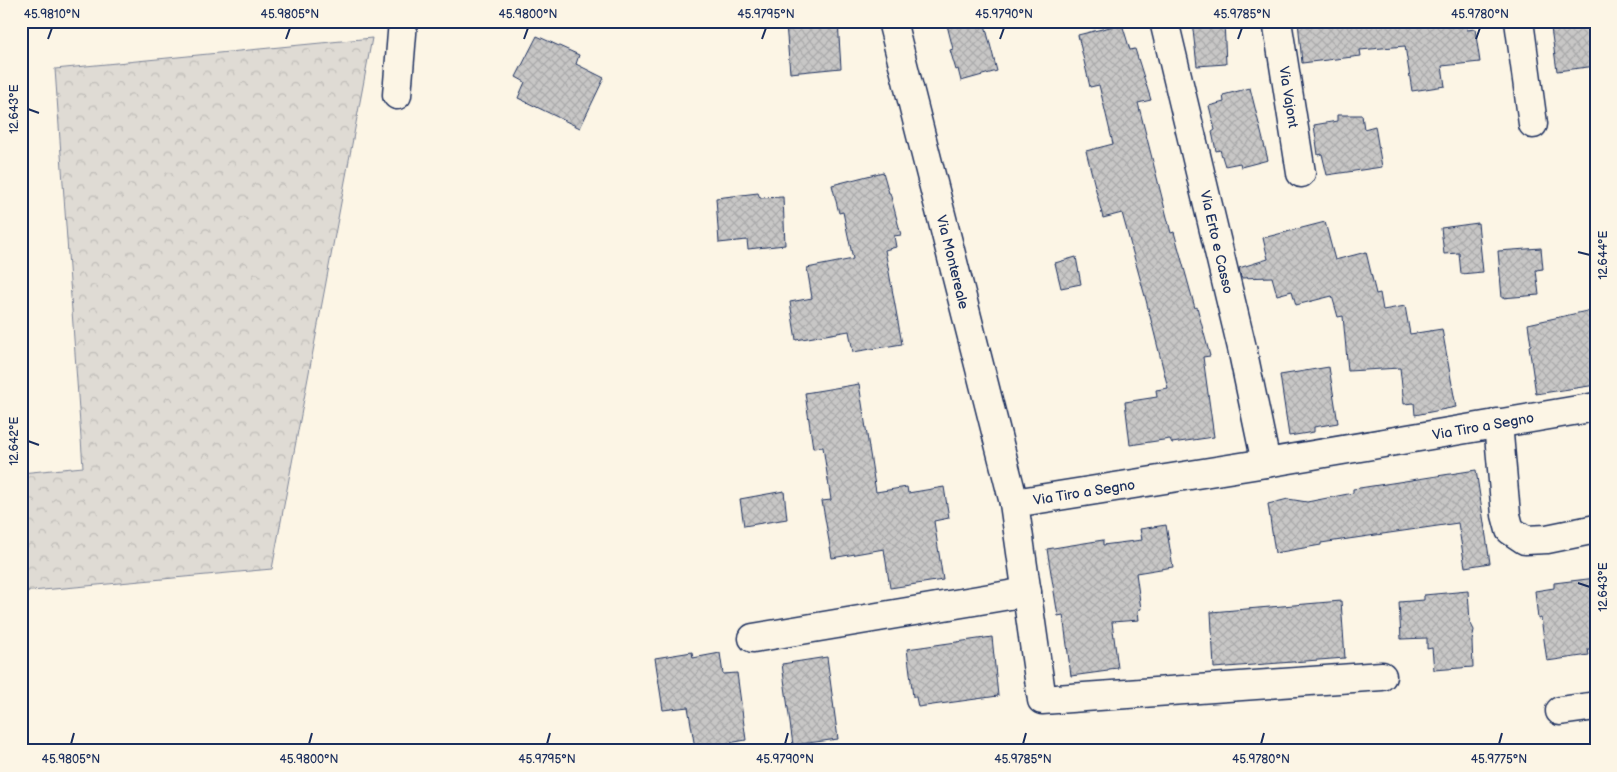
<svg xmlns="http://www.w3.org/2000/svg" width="1617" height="772" font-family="'Balsamiq Sans',sans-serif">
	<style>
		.forest { fill: url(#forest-crowns); stroke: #7d8599 }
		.building { fill: url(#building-cross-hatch); stroke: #1b2f5e }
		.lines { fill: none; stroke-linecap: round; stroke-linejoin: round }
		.minor-casing { stroke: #1b2f5e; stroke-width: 31 }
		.minor { stroke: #fcf5e5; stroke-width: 28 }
		.ticks { fill: none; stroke: #1b2f5e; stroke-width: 2 }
		.labels { text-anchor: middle; stroke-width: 4.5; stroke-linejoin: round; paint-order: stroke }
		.street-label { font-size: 14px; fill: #1b2f5e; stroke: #fcf5e5 }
		.neatline { fill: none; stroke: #1b2f5e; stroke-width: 2 }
		.ticks-label { font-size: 12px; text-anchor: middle; fill: #1b2f5e }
	</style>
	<defs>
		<pattern id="forest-crowns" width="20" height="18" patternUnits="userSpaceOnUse" patternTransform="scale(1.25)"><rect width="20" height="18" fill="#dfdbd4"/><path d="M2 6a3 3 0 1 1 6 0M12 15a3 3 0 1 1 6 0" fill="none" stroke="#bfbcb8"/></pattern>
		<pattern id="building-cross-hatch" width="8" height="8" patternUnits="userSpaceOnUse" patternTransform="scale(1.25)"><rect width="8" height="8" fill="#c8c7c6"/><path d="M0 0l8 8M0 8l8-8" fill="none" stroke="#ababac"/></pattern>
	</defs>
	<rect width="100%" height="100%" fill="#fcf5e5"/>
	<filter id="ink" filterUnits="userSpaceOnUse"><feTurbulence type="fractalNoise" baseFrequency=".02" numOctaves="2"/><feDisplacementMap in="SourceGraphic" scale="10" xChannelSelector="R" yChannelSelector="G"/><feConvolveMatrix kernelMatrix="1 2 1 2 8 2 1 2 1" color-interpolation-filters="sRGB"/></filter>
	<g filter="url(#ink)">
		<polygon class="forest" points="372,38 272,569 21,592 21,473 83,467 55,69"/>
		<g class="building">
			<polygon points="817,21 838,21 841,68 790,73 786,24"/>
			<polygon points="946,21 984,21 997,71 961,81 958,69 956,70 950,50 953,49"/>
			<polygon points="1192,21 1224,21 1226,64 1197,66"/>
			<polygon points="1298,21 1466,21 1467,30 1475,29 1480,62 1442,66 1445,86 1412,91 1405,46 1360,50 1361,56 1302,63"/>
			<polygon points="1596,21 1596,66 1557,71 1551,28"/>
			<polygon points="1122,24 1130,50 1135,49 1151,100 1138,103 1171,233 1174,232 1195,308 1197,307 1210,356 1203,357 1214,437 1172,443 1170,439 1130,445 1125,402 1157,397 1156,390 1168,388 1146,300 1122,213 1103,218 1086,151 1113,144 1099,85 1090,87 1078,35"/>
			<polygon points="537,36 579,55 576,64 604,78 580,128 518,98 525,82 516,77"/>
			<polygon points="1250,88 1268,160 1241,167 1240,163 1225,166 1220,150 1216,151 1212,132 1215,130 1209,106 1224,102 1223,95"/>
			<polygon points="1337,115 1362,115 1364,129 1375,126 1382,167 1327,175 1322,154 1318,155 1314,125 1337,121"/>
			<polygon points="883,172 889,193 890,193 901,235 894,236 896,247 885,250 902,344 853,352 849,331 796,340 790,302 812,298 807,268 853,259 843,212 839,213 832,185"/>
			<polygon points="758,193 760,198 783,197 785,245 748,249 747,240 719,243 716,198"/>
			<polygon points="1325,222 1335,260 1366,252 1376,294 1380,293 1383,310 1405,306 1410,334 1442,329 1456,407 1415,415 1414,403 1404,404 1400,368 1348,371 1343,316 1338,317 1332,296 1296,305 1292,291 1277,295 1272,277 1241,278 1239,268 1268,259 1263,238"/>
			<polygon points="1478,223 1483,272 1461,274 1459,253 1444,254 1441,228"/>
			<polygon points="1541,248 1543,269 1536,270 1539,295 1502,298 1498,251"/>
			<polygon points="1076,257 1081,284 1061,288 1055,263"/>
			<polygon points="1596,309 1596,385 1536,394 1529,346 1531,345 1528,324"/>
			<polygon points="1329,367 1338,423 1314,427 1314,432 1289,436 1280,375"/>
			<polygon points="859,384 876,492 907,487 908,493 944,487 949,518 934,521 943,580 890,588 884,549 832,558 822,501 831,500 823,447 813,448 805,393"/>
			<polygon points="1476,470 1490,563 1465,567 1458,523 1321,543 1321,545 1275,553 1268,504 1288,499 1307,502 1353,493 1353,489"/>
			<polygon points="784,491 787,519 744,526 740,499"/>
			<polygon points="1166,525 1173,567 1136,573 1141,609 1138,610 1139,620 1112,622 1118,668 1109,669 1108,671 1071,676 1063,615 1058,616 1047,549 1103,540 1103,545 1142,540 1140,529"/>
			<polygon points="1596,578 1596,648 1588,649 1589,655 1547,661 1541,618 1538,619 1535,591 1554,588 1554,583"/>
			<polygon points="1468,591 1470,622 1474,630 1472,641 1473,667 1434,670 1432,648 1427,649 1427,638 1401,639 1399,602 1424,600 1424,595"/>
			<polygon points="1341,601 1345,658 1214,668 1211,612"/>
			<polygon points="992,637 998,696 918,707 916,697 913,697 907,649"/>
			<polygon points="692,652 693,658 720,653 723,674 737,673 746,740 723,744 722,749 700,751 699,748 695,748 688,707 663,710 655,658"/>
			<polygon points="827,657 838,739 793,745 782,664"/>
		</g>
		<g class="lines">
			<g class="minor-casing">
				<g id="minor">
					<polyline points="892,21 1014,503"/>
					<polyline points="1164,21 1242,348 1266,463"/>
					<polyline points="1277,21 1301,173"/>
					<polyline points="1519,21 1533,124"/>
					<polyline points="397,95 403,21"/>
					<polyline points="1498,423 1506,515 1510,530 1525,540 1547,539 1596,529"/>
					<polyline points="753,638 1027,592"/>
					<polyline points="1382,676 1042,700 1014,503 1266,463 1596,407"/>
					<polyline points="1560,711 1596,706"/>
				</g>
			</g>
			<use href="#minor" class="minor"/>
		</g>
	</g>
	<path class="ticks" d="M48,39L52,28M286,39L290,28M524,39L528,28M762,39L766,28M1000,39L1004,28M1238,39L1242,28M1476,39L1480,28M28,109L39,113M1578,252L1590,255M28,441L39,445M1578,583L1590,587M71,744L74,733M309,744L312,733M547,744L550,733M785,744L788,733M1023,744L1026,733M1261,744L1264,733M1499,744L1502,733"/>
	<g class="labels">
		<g class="street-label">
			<text transform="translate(1289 97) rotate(81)" y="5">Via Vajont</text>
			<text transform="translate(1217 242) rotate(77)" y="5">Via Erto e Casso</text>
			<text transform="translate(953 262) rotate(76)" y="5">Via Montereale</text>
			<text transform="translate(1483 426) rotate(-10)" y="5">Via Tiro a Segno</text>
			<text transform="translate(1084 492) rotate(-9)" y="5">Via Tiro a Segno</text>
		</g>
	</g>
	<rect width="1617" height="772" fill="none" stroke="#fcf5e5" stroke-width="55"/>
	<rect x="28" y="28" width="1562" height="716" class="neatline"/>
	<g class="ticks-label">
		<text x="52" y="18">45.9810°N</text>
		<text x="290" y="18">45.9805°N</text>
		<text x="528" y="18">45.9800°N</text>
		<text x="766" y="18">45.9795°N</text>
		<text x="1004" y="18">45.9790°N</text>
		<text x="1242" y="18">45.9785°N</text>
		<text x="1480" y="18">45.9780°N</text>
		<text transform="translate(14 109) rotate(-90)" y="4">12.643°E</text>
		<text transform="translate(1603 255) rotate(-90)" y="4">12.644°E</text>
		<text transform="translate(14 441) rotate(-90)" y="4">12.642°E</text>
		<text transform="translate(1603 587) rotate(-90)" y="4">12.643°E</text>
		<text x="71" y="763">45.9805°N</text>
		<text x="309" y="763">45.9800°N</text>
		<text x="547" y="763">45.9795°N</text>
		<text x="785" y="763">45.9790°N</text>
		<text x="1023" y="763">45.9785°N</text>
		<text x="1261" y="763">45.9780°N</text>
		<text x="1499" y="763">45.9775°N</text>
	</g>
</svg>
